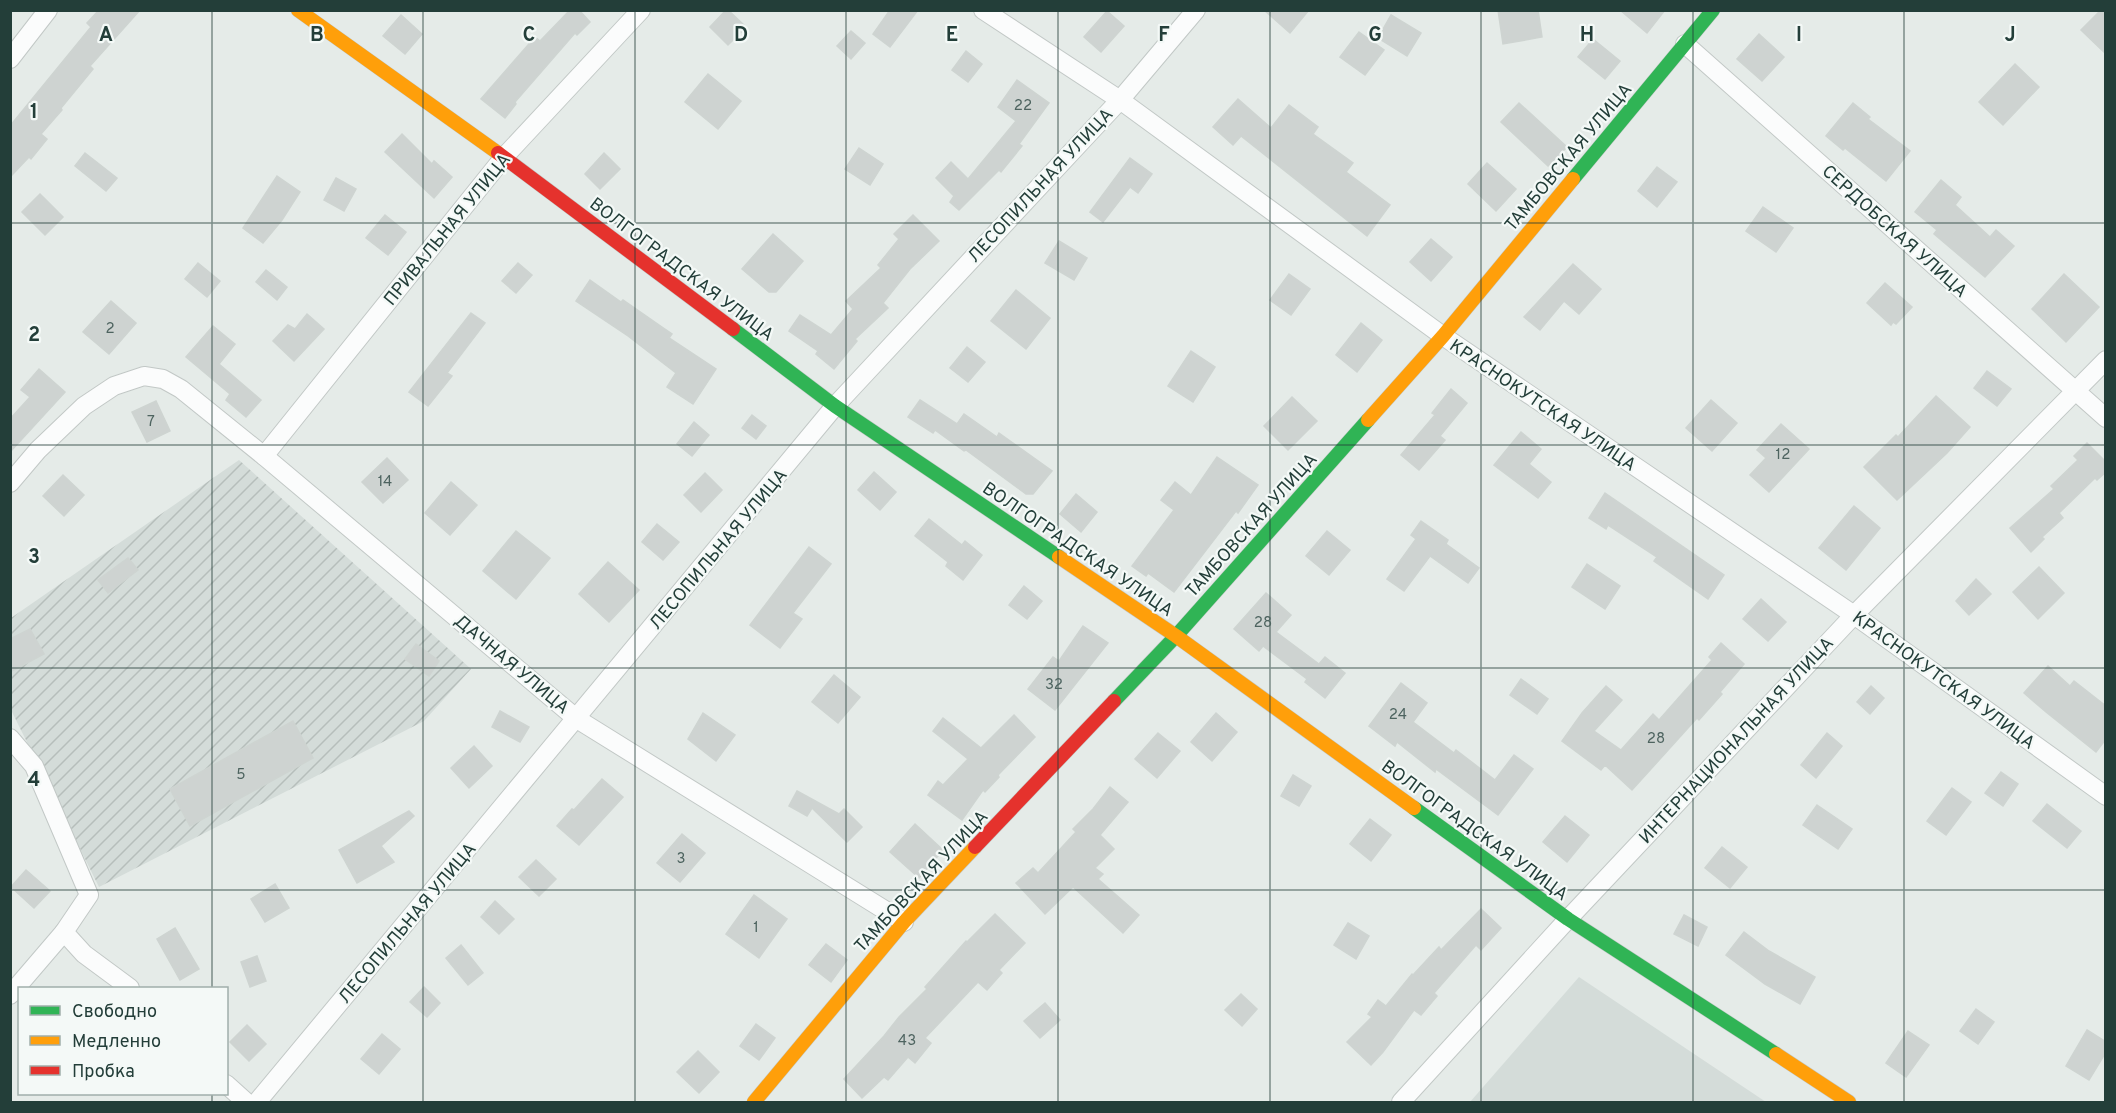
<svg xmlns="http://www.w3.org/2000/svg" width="2116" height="1113" font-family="Overpass,sans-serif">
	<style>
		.built { fill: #d4dcd9 }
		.industrial { fill: url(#industrial-furrows) }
		.building { fill: #ced3d1; stroke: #ced4d1; stroke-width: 1.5 }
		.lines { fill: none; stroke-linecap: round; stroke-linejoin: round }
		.street-casing { stroke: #c2c8c6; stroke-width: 20 }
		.fast-casing { stroke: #c1c8c6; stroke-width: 15 }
		.slow-casing { stroke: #c1c8c6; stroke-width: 15 }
		.jam-casing { stroke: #c1c8c6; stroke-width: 15 }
		.street { stroke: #fbfcfc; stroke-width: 18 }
		.fast { stroke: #30b455; stroke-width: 14 }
		.slow { stroke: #ff9f0a; stroke-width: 14 }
		.jam { stroke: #e5322d; stroke-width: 14 }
		.grid { fill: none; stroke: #233e39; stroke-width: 1.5; stroke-opacity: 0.55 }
		.labels { text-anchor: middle; stroke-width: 4.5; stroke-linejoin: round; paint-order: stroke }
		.number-label { font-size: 15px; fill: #4e6460 }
		.street-label { font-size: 18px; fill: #233e39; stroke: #f4f9f7 }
		.grid-label { font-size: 20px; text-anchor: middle; font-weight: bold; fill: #233e39; stroke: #f4f9f7; stroke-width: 4.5; stroke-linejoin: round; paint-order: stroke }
	</style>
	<defs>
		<pattern id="industrial-furrows" width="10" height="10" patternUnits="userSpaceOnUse" patternTransform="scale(1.5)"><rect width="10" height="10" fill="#d4dcd9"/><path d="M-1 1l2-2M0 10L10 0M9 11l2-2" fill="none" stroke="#b6bebb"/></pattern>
	</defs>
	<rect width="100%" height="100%" fill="#e5ebe8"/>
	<polygon class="built" points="1579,977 1766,1102 1470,1102"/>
	<polygon class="industrial" points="239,460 471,669 424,721 99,887 11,710 11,618"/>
	<g class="building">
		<polygon points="99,10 140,10 90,66 93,69 61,108 62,110 41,134 47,139 31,159 29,157 10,177 10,126 91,27 87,23"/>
		<polygon points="570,10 579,10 590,22 577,35 575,33 515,102 516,104 505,118 481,99 535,37 540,41"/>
		<polygon points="726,10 728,10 746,27 728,45 710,27"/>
		<polygon points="890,10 918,10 890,47 873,34"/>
		<polygon points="1264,10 1309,10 1290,33"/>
		<polygon points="1498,10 1538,10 1542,37 1503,44"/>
		<polygon points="1620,10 1665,10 1647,33"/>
		<polygon points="2101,10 2106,10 2106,54 2081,30"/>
		<polygon points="1107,11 1124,26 1101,52 1084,37"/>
		<polygon points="401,15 422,34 405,54 383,36"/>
		<polygon points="1391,15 1421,33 1407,56 1378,38"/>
		<polygon points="851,31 865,43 851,59 837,46"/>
		<polygon points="1359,32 1384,50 1365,75 1340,57"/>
		<polygon points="1759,34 1784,57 1762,81 1737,59"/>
		<polygon points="1593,39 1620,61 1605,79 1578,57"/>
		<polygon points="966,51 982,64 968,82 952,70"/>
		<polygon points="2015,64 2039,87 2003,125 1979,102"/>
		<polygon points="708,74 741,101 718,129 685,102"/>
		<polygon points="1017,80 1049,103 1019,144 1022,146 1001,172 999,170 959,210 950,202 954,196 936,178 951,162 968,179 1016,121 998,107"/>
		<polygon points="1238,99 1271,128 1289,105 1318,127 1313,134 1353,163 1346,172 1390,205 1367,236 1241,136 1233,145 1213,127"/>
		<polygon points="1519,103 1567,147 1548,166 1501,122"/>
		<polygon points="1853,103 1870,117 1868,119 1910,151 1886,181 1845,148 1843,150 1826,136"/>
		<polygon points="402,134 432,164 434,161 452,177 434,198 385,152"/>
		<polygon points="859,148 883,164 870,185 845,169"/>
		<polygon points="85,153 117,178 106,191 75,166"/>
		<polygon points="604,153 620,169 600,189 585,174"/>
		<polygon points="1130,158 1152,174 1138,193 1130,187 1103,222 1090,212"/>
		<polygon points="1487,163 1516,189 1496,211 1468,184"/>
		<polygon points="1657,167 1677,182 1657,207 1638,191"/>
		<polygon points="277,176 300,192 282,220 263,243 243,228"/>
		<polygon points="336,178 356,189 344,211 324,200"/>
		<polygon points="1941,180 1961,197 1955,205 1990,237 1996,230 2014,246 1985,277 1934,234 1937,230 1915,212"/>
		<polygon points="40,194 63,217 45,235 22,212"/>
		<polygon points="1763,207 1793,228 1776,252 1746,231"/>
		<polygon points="385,215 406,232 388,255 366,238"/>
		<polygon points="913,215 939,241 910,269 883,303 888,308 855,339 857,341 834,369 816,354 818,351 789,331 800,315 831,335 853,309 846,301 881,268 878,265 899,239 894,234"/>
		<polygon points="773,234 803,261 776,292 769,292 742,269"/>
		<polygon points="1431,239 1452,257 1431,281 1410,262"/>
		<polygon points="1059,241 1087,258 1074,280 1045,263"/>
		<polygon points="198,263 220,281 207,297 185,279"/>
		<polygon points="518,263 532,275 516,293 502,281"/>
		<polygon points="1573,264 1601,289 1579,314 1564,301 1540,330 1524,317"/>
		<polygon points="266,270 287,287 277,300 256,282"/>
		<polygon points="1289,274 1310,289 1291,315 1270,300"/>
		<polygon points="2064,274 2099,307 2066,342 2032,309"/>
		<polygon points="590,280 621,302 623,300 662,327 672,334 669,338 716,369 693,404 667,387 676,373 628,336 576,301"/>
		<polygon points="1885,283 1912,307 1896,324 1893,322 1891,325 1867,303"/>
		<polygon points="1016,290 1050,318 1026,349 991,321"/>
		<polygon points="111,301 136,323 109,354 83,332"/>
		<polygon points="471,313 485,323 447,373 452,376 428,406 409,392"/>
		<polygon points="307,314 324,329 294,361 273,341 288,325 295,329"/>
		<polygon points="1361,323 1382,340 1357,372 1336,355"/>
		<polygon points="213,326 235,344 219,364 261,400 246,417 226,400 230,394 186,357"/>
		<polygon points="967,347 985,362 968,382 950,368"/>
		<polygon points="1191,351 1215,367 1193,402 1168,386"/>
		<polygon points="39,369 65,392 10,452 10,419 30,397 21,390"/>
		<polygon points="1987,371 2011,389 1997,406 1974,388"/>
		<polygon points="1451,389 1467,403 1440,436 1445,440 1419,470 1401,455 1435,415 1432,413"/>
		<polygon points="1936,396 1970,427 1947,453 1897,500 1864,467 1896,435 1898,437"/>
		<polygon points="1292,397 1317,421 1288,450 1264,426"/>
		<polygon points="920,400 957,424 964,414 997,437 999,433 1052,471 1033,494 1026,494 966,450 964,451 935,430 933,433 908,417"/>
		<polygon points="1711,400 1737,423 1712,451 1686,428"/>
		<polygon points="156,401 170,431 147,442 132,412"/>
		<polygon points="752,415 766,426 756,439 742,428"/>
		<polygon points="694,422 709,435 692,456 677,444"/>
		<polygon points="1781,424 1809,449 1769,492 1750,475 1766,458 1757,450"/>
		<polygon points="1521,432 1541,449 1529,464 1551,482 1538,498 1494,465"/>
		<polygon points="2087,443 2106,462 2106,472 2097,480 2095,478 2059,513 2063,518 2042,537 2044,539 2031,552 2010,528 2054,489 2051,486 2078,460 2074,456"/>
		<polygon points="1217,457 1258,485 1238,513 1236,511 1174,592 1148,573 1146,576 1132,566 1174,510 1161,500 1175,482 1191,495"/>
		<polygon points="387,458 408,480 383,503 362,482"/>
		<polygon points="874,472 896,492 880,510 858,490"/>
		<polygon points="705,473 722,490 701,512 684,495"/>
		<polygon points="63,475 84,495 64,516 43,496"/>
		<polygon points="451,482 477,505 450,535 425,513"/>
		<polygon points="1605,493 1724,575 1708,599 1654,561 1657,557 1608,525 1606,529 1589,518"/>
		<polygon points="1076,494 1097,512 1081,532 1060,514"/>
		<polygon points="1854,506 1880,528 1846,570 1819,548"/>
		<polygon points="929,519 962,545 965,541 982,555 963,580 946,566 948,562 915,536"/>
		<polygon points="1421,521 1448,540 1446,544 1479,568 1468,583 1430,556 1404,591 1387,579 1416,539 1411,535"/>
		<polygon points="657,524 679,542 663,560 642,542"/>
		<polygon points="516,531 550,558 516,599 483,571"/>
		<polygon points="1327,531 1350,550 1329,575 1306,556"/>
		<polygon points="809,547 831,564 793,613 802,619 780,648 750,625"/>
		<polygon points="128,558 138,570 108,593 98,580"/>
		<polygon points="608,562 639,590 609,622 579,594"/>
		<polygon points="1587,564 1620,586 1605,609 1572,587"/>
		<polygon points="2039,567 2064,593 2038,619 2013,592"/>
		<polygon points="1976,579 1991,594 1969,615 1956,601"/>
		<polygon points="1024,586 1042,601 1027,619 1009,605"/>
		<polygon points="1266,593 1291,615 1276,632 1319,664 1325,657 1345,673 1325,698 1305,682 1307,679 1263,646 1259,651 1234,629"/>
		<polygon points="1761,599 1786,622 1768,641 1743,619"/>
		<polygon points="1083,626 1108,643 1055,710 1028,689 1053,657 1059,661"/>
		<polygon points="30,629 44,654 10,672 10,639"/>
		<polygon points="1721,643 1744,664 1720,692 1722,694 1699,720 1697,718 1632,790 1605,765 1601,770 1562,741 1582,713 1606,686 1622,700 1594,731 1621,750 1653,714 1659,720 1712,660 1709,657"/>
		<polygon points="416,644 439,661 429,676 405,659"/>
		<polygon points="2048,666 2070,686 2074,681 2106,706 2106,739 2096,752 2046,712 2024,693"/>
		<polygon points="834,675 860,697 838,723 812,702"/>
		<polygon points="1521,679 1548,699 1537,714 1510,695"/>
		<polygon points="1401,683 1427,703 1413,722 1454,753 1456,750 1495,780 1514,755 1533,769 1498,815 1436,769 1435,772 1397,742 1395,746 1369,726"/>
		<polygon points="1871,686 1884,698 1870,714 1857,702"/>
		<polygon points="500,711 529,727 520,742 492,727"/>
		<polygon points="703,713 735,735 716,761 688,739"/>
		<polygon points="1216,713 1237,732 1212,761 1191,742"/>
		<polygon points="1014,715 1035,737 998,775 999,777 985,792 983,790 962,820 928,795 938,781 943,785 968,759 933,731 943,718 981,748"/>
		<polygon points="293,721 313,758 190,826 170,789"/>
		<polygon points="1158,733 1180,751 1157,778 1135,759"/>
		<polygon points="1827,733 1842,746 1816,778 1801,765"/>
		<polygon points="474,746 492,766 469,788 451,768"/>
		<polygon points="2001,772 2018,784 2003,806 1985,793"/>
		<polygon points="1293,775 1311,786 1299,806 1281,796"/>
		<polygon points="602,779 623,797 579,845 557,826 572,809 574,810"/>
		<polygon points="1110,787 1128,802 1100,835 1114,849 1095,868 1103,874 1098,879 1139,915 1123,933 1073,887 1045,914 1016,883 1033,868 1038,873 1076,832 1073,829 1093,809"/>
		<polygon points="1952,788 1971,802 1946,835 1927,821"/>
		<polygon points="797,791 839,814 844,809 862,827 847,842 812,808 807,816 789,806"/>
		<polygon points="2047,804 2081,831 2067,848 2033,821"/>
		<polygon points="1817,805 1852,829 1838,849 1803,825"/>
		<polygon points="409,811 414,816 381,846 394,862 357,883 339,850"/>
		<polygon points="1565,816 1589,835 1567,862 1543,842"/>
		<polygon points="1370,819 1391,835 1371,861 1350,844"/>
		<polygon points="915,824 943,850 919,878 890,852"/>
		<polygon points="682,834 705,853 680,882 657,863"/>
		<polygon points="1722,847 1747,867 1730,888 1705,868"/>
		<polygon points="536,860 556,879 539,896 519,877"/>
		<polygon points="26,870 50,891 34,908 11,887"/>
		<polygon points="275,884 289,908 265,922 251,899"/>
		<polygon points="754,895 787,919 759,958 726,934"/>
		<polygon points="495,901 514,919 499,934 481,917"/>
		<polygon points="1481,909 1501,928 1481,950 1476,945 1434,993 1437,996 1421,1015 1414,1010 1383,1052 1371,1065 1347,1042 1372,1017 1368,1014 1378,1000 1386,1006 1412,974 1413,975 1439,947 1441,950"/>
		<polygon points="995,914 1025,943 999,970 1002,973 987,990 978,982 925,1038 931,1043 915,1063 908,1057 888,1080 884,1077 862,1098 844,1079 884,1036 899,1017 927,989 925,987 966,941 967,942"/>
		<polygon points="1684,915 1707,927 1698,946 1674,934"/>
		<polygon points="1348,923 1369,936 1356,959 1334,945"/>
		<polygon points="175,928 199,969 180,980 157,939"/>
		<polygon points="1744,932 1769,951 1815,977 1800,1004 1765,984 1726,955"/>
		<polygon points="826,944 847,960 831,982 809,965"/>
		<polygon points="461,945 483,973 468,985 446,958"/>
		<polygon points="257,956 266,981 250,987 241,962"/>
		<polygon points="424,987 440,1003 427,1017 410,1002"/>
		<polygon points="1241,994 1257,1009 1242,1026 1225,1010"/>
		<polygon points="1045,1003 1060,1020 1040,1038 1024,1021"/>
		<polygon points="1976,1009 1994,1022 1978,1044 1960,1031"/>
		<polygon points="756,1024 775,1038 759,1060 740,1046"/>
		<polygon points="247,1025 266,1044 249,1061 230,1042"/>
		<polygon points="2087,1030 2106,1042 2106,1052 2089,1080 2066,1066"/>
		<polygon points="1908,1031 1929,1045 1906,1077 1886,1063"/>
		<polygon points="382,1034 400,1049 379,1074 361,1059"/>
		<polygon points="698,1051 719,1072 699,1093 677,1072"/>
	</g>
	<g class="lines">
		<g class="street-casing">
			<g id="street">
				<polyline points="983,10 1120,100 1443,336 1854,615 2106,796"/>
				<polyline points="1685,44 2106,418"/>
				<polyline points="10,59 48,10"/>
				<polyline points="264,456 504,157 641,10"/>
				<polyline points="10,483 38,450 84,406 114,386 144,376 163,379 181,389 264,456 577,719 904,922"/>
				<polyline points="10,738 34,766 89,895 64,932 84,954 130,988"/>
				<polyline points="10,995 64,932"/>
				<polyline points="226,1084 246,1102"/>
				<polyline points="257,1102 835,406 1120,100 1196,10"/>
				<polyline points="1401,1102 1568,919 1854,615 2106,360"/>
			</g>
		</g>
		<g class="fast-casing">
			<g id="fast">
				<polyline points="1573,179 1713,10"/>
				<polyline points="733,329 835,406 1059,557"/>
				<polyline points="1114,701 1176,636 1368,420"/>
				<polyline points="1414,808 1568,919 1776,1054"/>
			</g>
		</g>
		<g class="slow-casing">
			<g id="slow">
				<polyline points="298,10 498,153"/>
				<polyline points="1368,420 1443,336 1573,179"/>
				<polyline points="1059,557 1176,636 1414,808"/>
				<polyline points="1776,1054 1849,1102"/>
				<polyline points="754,1102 904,922 975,847"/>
			</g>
		</g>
		<g class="jam-casing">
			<g id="jam">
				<polyline points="498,153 733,329"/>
				<polyline points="975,847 1114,701"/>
			</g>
		</g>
		<use href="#street" class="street"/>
		<use href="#fast" class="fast"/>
		<use href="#slow" class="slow"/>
		<use href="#jam" class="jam"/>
	</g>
	<path class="grid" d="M212,10V988M423,10V1102M635,10V1102M846,10V1102M1058,10V1102M1270,10V1102M1481,10V1102M1693,10V1102M1904,10V1102M10,223H2106M10,445H2106M10,668H2106M10,890H2106M212,1094V1102"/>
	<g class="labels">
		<g class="number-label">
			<text x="1023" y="110">22</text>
			<text x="110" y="333">2</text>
			<text x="151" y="426">7</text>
			<text x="1783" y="459">12</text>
			<text x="385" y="486">14</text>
			<text x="1263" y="627">28</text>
			<text x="1054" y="689">32</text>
			<text x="1398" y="719">24</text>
			<text x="1656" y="743">28</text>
			<text x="241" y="779">5</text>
			<text x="681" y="863">3</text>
			<text x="756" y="932">1</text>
			<text x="907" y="1045">43</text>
		</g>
		<g class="street-label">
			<text transform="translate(1568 157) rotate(-50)" y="6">ТАМБОВСКАЯ УЛИЦА</text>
			<text transform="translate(1040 185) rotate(-47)" y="6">ЛЕСОПИЛЬНАЯ УЛИЦА</text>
			<text transform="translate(447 229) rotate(-51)" y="6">ПРИВАЛЬНАЯ УЛИЦА</text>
			<text transform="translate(1895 231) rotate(42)" y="6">СЕРДОБСКАЯ УЛИЦА</text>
			<text transform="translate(682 269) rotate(37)" y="6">ВОЛГОГРАДСКАЯ УЛИЦА</text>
			<text transform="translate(1543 405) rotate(34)" y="6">КРАСНОКУТСКАЯ УЛИЦА</text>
			<text transform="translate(1251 525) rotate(-48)" y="6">ТАМБОВСКАЯ УЛИЦА</text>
			<text transform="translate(718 549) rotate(-50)" y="6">ЛЕСОПИЛЬНАЯ УЛИЦА</text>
			<text transform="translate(1078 549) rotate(34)" y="6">ВОЛГОГРАДСКАЯ УЛИЦА</text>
			<text transform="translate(512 664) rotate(40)" y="6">ДАЧНАЯ УЛИЦА</text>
			<text transform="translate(1944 680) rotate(36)" y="6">КРАСНОКУТСКАЯ УЛИЦА</text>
			<text transform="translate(1736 740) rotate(-47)" y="6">ИНТЕРНАЦИОНАЛЬНАЯ УЛИЦА</text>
			<text transform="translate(1475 830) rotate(36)" y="6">ВОЛГОГРАДСКАЯ УЛИЦА</text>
			<text transform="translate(921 881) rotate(-47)" y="6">ТАМБОВСКАЯ УЛИЦА</text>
			<text transform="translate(407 923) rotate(-50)" y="6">ЛЕСОПИЛЬНАЯ УЛИЦА</text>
		</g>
	</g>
	<g class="grid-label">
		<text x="106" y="41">A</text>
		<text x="317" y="41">B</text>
		<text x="529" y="41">C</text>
		<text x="741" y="41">D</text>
		<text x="952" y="41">E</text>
		<text x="1164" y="41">F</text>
		<text x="1375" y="41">G</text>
		<text x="1587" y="41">H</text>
		<text x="1799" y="41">I</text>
		<text x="2010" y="41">J</text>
		<text x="34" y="118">1</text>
		<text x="34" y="341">2</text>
		<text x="34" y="563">3</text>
		<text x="34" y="786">4</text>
	</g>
	<rect width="2116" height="1113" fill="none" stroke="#233e39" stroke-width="24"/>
	<rect x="18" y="987" width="210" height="108" fill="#f4f9f7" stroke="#a0aeab" stroke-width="1.5"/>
	<rect x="30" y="1006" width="30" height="9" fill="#30b455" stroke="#a0aeab" stroke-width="1.5"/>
	<text x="72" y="1017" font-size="18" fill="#233e39">Свободно</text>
	<rect x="30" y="1036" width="30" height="9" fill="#ff9f0a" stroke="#a0aeab" stroke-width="1.5"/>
	<text x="72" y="1047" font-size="18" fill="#233e39">Медленно</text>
	<rect x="30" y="1066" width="30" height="9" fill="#e5322d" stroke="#a0aeab" stroke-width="1.5"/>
	<text x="72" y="1077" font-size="18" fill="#233e39">Пробка</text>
</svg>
